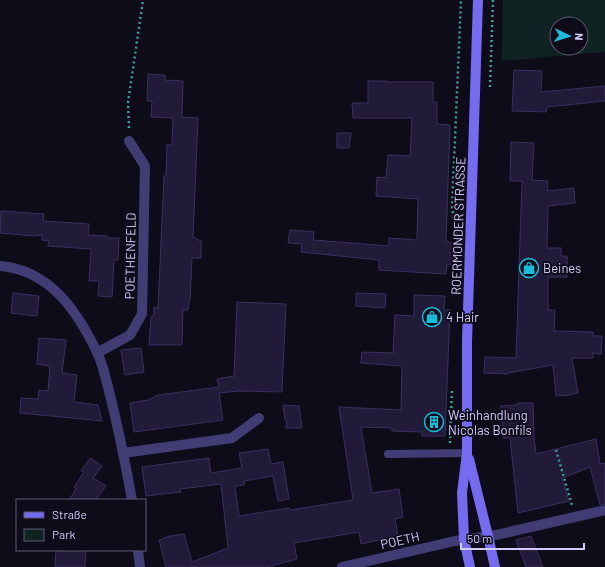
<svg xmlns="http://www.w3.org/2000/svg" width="605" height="567" font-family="Barlow,sans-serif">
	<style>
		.green { fill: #102323; fill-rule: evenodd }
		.building { fill: #221a39; stroke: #3b2f62 }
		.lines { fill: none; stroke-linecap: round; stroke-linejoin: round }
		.path { stroke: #38a09f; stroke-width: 2.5; stroke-dasharray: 2 3; stroke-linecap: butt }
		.service { stroke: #413c74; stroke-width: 8 }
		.minor { stroke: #413c74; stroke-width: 10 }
		.secondary { stroke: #756bf0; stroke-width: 10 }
		.labels { text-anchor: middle; stroke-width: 3.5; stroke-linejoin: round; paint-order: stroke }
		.street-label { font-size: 13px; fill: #d2cafa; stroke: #0f0c1a }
		.poi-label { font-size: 13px; fill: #d2cafa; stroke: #0f0c1a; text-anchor: start }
	</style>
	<rect width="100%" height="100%" fill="#0f0c1a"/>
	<path class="green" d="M503,0H605V52L502,61ZM557,24H581V48H557Z"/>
	<g class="building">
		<polygon points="514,70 542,71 541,92 605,86 605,101 547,107 546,112 512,111"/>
		<polygon points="148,74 165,75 165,80 183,81 182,117 198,118 193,237 201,241 201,258 192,258 190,301 189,301 188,310 183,310 182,345 149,345 151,318 154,314 154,307 158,308 164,176 166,176 167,145 172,145 173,118 151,117 152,101 147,101"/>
		<polygon points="368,81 386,81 386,82 433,82 433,102 437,102 437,124 450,125 446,242 453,243 452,265 447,264 446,274 379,270 379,260 301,252 302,244 288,243 290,230 314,232 313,240 389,246 389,238 417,240 418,199 376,196 377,177 386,178 388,155 410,156 412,118 353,118 352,103 368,103"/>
		<polygon points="337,133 351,133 349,148 337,148"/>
		<polygon points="511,142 534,143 532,180 548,181 547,191 574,188 575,203 548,206 547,248 561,248 561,256 567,256 567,277 548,277 548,310 555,310 554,331 593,332 593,336 602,336 601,354 593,353 593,358 572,358 578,393 565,396 565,395 556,396 553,365 508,373 508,374 484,373 485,357 516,358 522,181 510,181"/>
		<polygon points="1,211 44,214 43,221 89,224 88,235 107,236 107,238 119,238 118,260 114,260 112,297 98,296 99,281 89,281 91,249 48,246 49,241 42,240 42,235 34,236 0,233"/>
		<polygon points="13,293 39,296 37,316 11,313"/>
		<polygon points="356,293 386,294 385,308 356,306"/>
		<polygon points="414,295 445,296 444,310 450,310 445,436 422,436 422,432 392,431 392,428 361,427 372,493 399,489 403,517 395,519 398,536 361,544 359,532 294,543 297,559 267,567 166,567 159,540 170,536 184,534 192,562 228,548 221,484 180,489 181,492 146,496 142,467 209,458 211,473 242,468 239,453 268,449 271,464 283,462 289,499 278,501 273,476 244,481 244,485 235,486 239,516 289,508 290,510 353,500 339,407 401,410 402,366 361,363 362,352 393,353 395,315 414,316"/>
		<polygon points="237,302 286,304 282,392 239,391 219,393 223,420 134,432 130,403 148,400 158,395 219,387 217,379 234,376"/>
		<polygon points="39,338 66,340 62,373 77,375 74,402 98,405 102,421 20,413 21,398 38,399 39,390 48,391 50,366 37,364"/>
		<polygon points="141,348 144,372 125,375 121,350"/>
		<polygon points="517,403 533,403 534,437 536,454 596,439 600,464 605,463 605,504 600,505 590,467 562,478 569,501 518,513 510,438 503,438 501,406 517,405"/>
		<polygon points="283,405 299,406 302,428 286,428 287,420 285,420"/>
		<polygon points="90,458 102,466 93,478 106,486 96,500 69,500 76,489 74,487 84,472 81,471"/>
		<polygon points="531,536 543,567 526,567 516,540"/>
		<polygon points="56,550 86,550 85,567 55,567"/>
	</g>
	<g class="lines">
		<g class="path">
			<polyline points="490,87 493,0"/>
			<polyline points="129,128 128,103 143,0"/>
			<polyline points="456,233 452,208 461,0"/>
			<polyline points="450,443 452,388"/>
			<polyline points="556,450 572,505"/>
		</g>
		<polyline class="service" points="388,454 467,453"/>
		<g class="minor">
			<path d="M0,266C50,270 77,311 97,352C104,367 107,384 111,399C119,432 126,466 132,500"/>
			<polyline points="97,353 130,335 142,314 145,166 129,141"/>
			<polyline points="123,453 232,438 259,418"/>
			<polyline points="138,550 140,567"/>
			<polyline points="342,567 455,541 496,535 605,510"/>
		</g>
		<g class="secondary">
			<polyline points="469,459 488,536 495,567"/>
			<polyline points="470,567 464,539 462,493 467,453 467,341 478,0"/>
		</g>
	</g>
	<defs>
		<g id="shop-ring" transform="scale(1)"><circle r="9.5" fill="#0f0c1a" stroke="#16bdda" stroke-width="1.5"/><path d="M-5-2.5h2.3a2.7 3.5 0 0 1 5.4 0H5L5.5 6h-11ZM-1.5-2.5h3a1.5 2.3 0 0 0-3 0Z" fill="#16bdda"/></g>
		<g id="building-ring" transform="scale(1)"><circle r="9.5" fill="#0f0c1a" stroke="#16bdda" stroke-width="1.5"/><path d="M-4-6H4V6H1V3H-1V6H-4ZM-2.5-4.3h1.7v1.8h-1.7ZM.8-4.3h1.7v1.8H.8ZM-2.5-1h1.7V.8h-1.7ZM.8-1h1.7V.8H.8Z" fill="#16bdda"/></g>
	</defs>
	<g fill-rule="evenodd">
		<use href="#shop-ring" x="529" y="268"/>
		<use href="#shop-ring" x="432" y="317"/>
		<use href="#building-ring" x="434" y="422"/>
	</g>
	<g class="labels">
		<g class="street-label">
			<text transform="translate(458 226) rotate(-88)" y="5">ROERMONDER STRASSE</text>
			<text transform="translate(130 256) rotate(-89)" y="5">POETHENFELD</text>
			<text transform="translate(400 540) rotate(-13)" y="5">POETH</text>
		</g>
		<g class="poi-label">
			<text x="543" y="273">Beines</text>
			<text x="446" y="322">4 Hair</text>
			<text x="448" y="420">Weinhandlung<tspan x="448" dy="15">Nicolas Bonfils</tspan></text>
		</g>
	</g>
	<rect x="16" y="499" width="130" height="52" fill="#0f0c1a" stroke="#5d5874"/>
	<rect x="24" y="512" width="20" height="6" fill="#756bf0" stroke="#5d5874"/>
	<text x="52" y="519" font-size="12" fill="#d2cafa">Straße</text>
	<rect x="24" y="529" width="20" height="12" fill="#102323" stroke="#5d5874"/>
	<text x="52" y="539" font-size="12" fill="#d2cafa">Park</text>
	<g transform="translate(569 36) rotate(94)"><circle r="19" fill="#0f0c1a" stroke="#5d5874"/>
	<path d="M0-3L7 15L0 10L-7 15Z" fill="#16bdda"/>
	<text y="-6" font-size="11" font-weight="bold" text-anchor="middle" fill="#d2cafa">N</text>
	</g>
	<path d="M461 543v6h123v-6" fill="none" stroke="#d2cafa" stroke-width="2"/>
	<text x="467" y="543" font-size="12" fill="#d2cafa" stroke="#0f0c1a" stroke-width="3" paint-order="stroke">50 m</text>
</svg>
